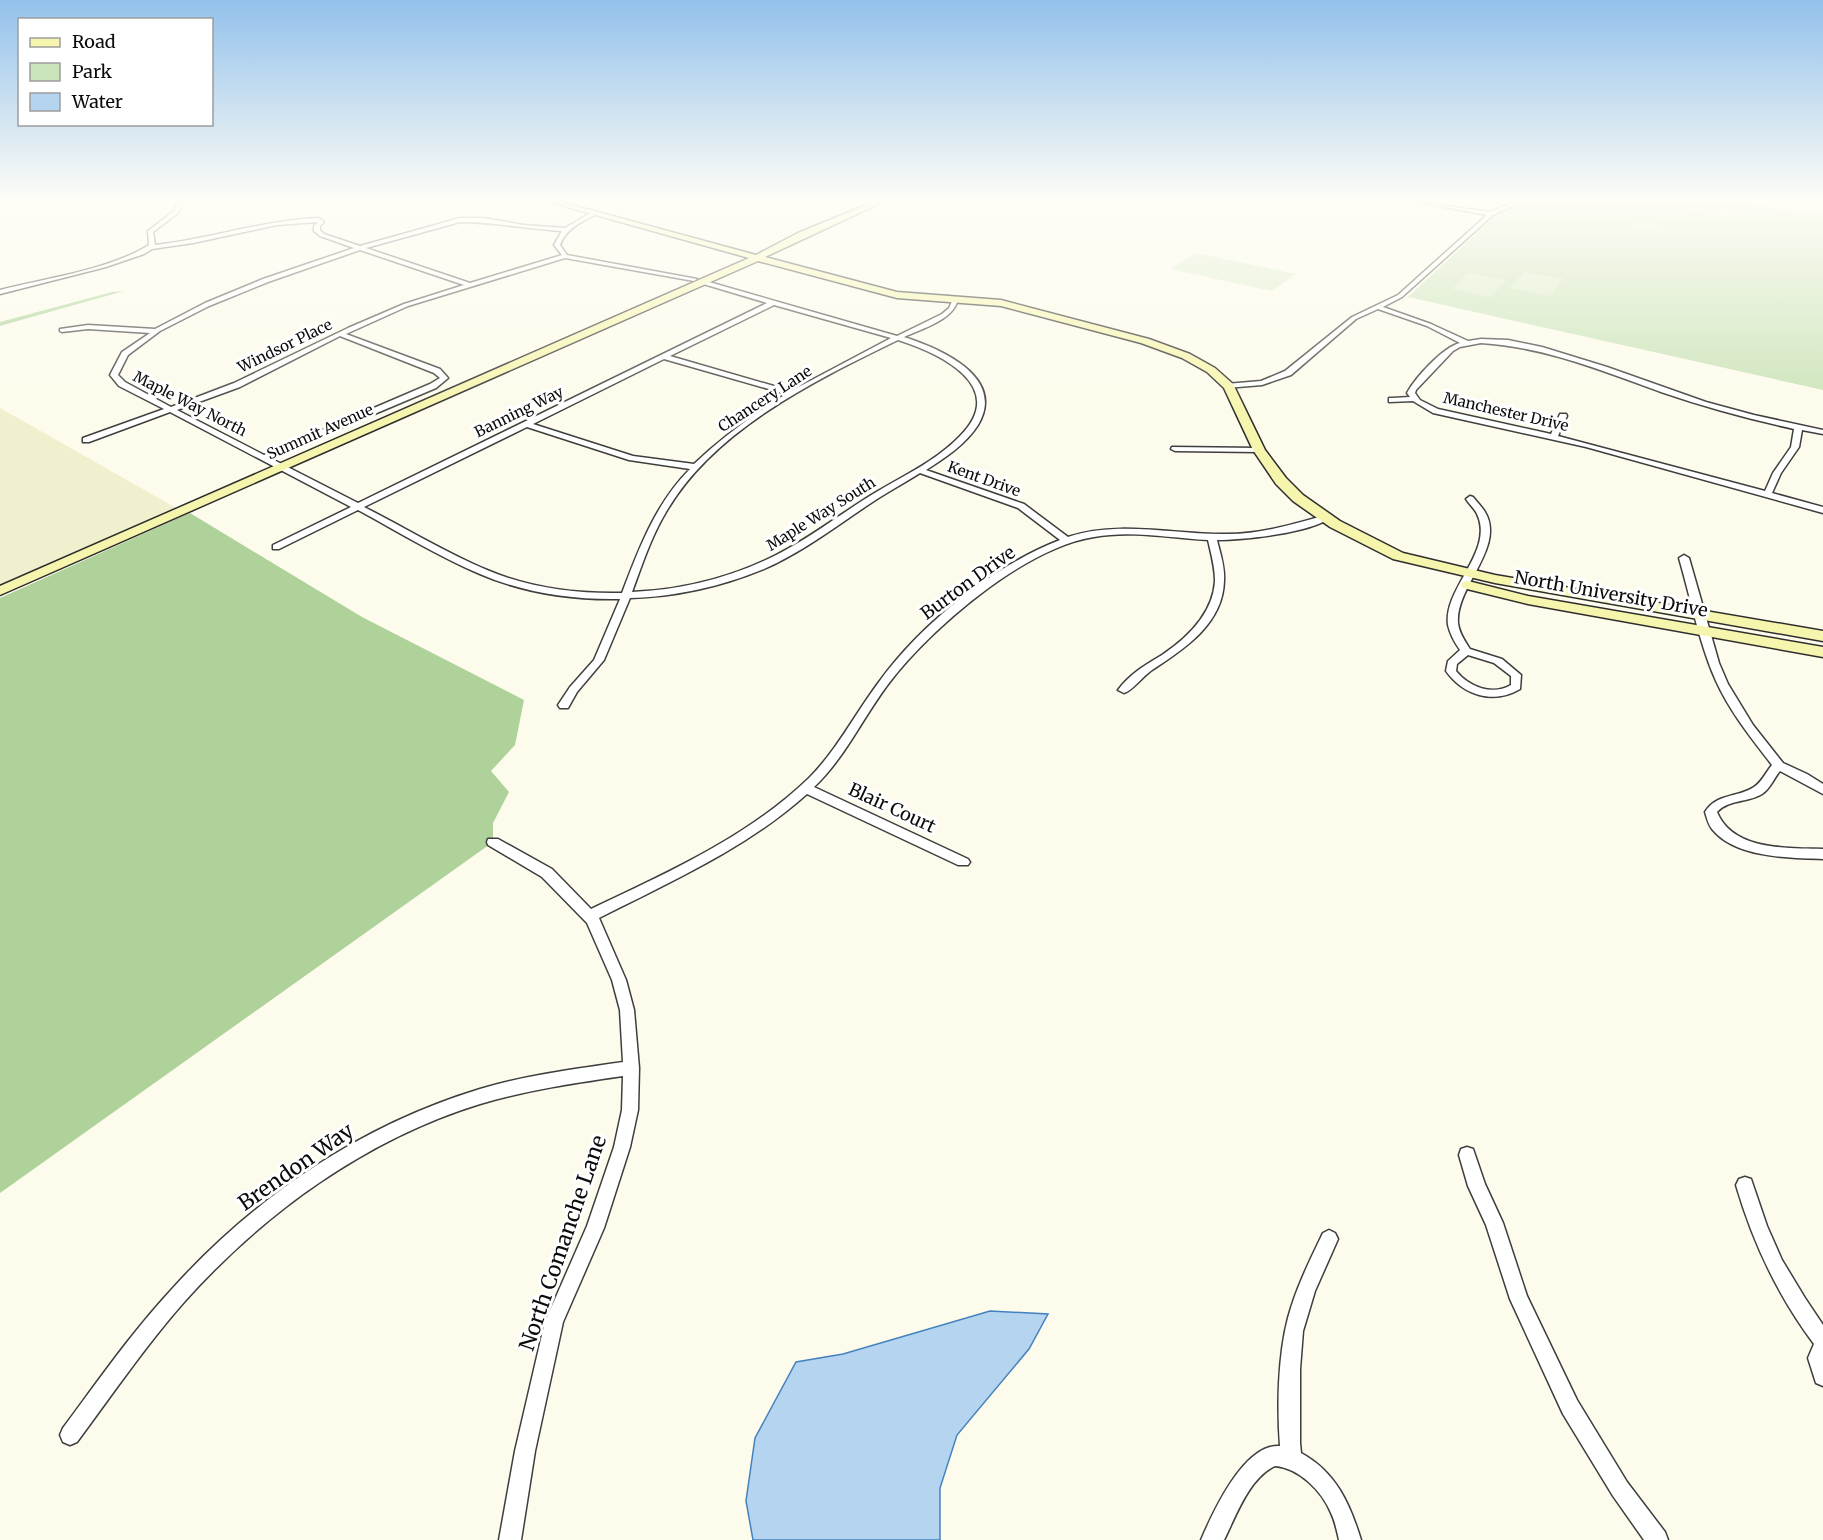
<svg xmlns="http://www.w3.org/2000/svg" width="1823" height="1540" font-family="Merriweather,serif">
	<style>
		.farmland { fill: #f0f0ce }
		.green { fill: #cbe3b9 }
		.forest { fill: #aed29a }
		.pitch { fill: #dcebca }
		.water { fill: #b5d4ef; stroke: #4482be; stroke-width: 1.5 }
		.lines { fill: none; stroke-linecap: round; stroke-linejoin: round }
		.street-casing { stroke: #3e3e3e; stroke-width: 3 }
		.secondary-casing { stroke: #2d2d2d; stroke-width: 3 }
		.street { fill: #fff; fill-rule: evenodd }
		.secondary { fill: #f6f5ad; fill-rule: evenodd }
		.labels { text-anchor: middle; stroke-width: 6; stroke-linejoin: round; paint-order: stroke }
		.far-street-label { font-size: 15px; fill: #0b0b0b; stroke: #fff }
		.street-label { font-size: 18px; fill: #0b0b0b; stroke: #fff }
		.near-street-label { font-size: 21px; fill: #0b0b0b; stroke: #fff }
	</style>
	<rect width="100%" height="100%" fill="#fdfbeb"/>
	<polygon class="farmland" points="0,408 178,509 0,591"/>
	<polygon class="green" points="1526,202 1736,202 1823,215 1823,390 1408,297 1496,215 1513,205"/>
	<g class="forest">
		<polygon points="124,291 0,326 0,322 112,292"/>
		<polygon points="190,513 362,617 524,700 515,745 491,771 509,792 493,823 493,842 0,1193 0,598"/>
	</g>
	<g class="pitch">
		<polygon points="1631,202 1719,202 1741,205 1732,218"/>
		<polygon points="1638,221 1668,226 1669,226 1661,235 1630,230"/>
		<polygon points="1196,253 1296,274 1272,291 1170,269"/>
		<polygon points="1524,272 1563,279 1550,296 1510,288"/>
		<polygon points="1468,273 1506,280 1491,297 1452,289"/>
	</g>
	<polygon class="water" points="990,1311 1048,1314 1029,1349 957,1435 940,1488 940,1540 753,1540 746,1501 755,1438 796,1362 843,1354"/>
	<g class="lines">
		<g class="street-casing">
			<g id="street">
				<path d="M178,202H183L178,213L153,232L155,245C210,239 263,220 319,218L324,222L320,226V230L324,234L360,246L460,218H483L524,225L565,228L594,211L596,214C581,222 566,229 560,245L567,255L697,279L694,281L565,258L408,306L346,334L440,369L448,378L436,388L270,458L358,503L767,303L700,283L702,280L897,336L942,314L949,308L954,297H958C957,319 921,329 904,337C938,348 1007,376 978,425C966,444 945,458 926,470L1024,504L1068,537C1119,520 1175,535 1227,534C1262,534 1293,524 1326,515L1330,518C1309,533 1244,540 1217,540C1220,553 1225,566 1224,581C1223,624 1184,649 1152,670C1143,676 1132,691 1124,693L1118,690C1130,674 1145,665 1162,655C1187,638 1213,614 1215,581C1215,567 1211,553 1208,540C1170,538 1131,530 1094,537C1024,548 931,628 889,683C863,717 845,758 814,787L968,859L970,862L968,865H958L807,794C747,848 670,882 599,918L626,980L634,1010L639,1068L638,1110L630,1147L604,1228L563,1322L535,1451L521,1540H499L515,1451L545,1322L587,1226L614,1147L622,1110L623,1076C575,1083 527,1090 480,1104C366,1139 264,1213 185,1301C146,1345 112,1395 77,1442L70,1445L63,1442L60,1435L63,1428C98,1381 132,1332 172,1289C255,1197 361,1125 480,1089C527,1075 575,1069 623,1062L620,1010L612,980L587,923L542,877L488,845L487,842L488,839H498L552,869L591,909C667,873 748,837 809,778C837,750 855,714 879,682C921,624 993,566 1060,540L1018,508L920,473C906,482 891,490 877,499C840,523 805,551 764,569C723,586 675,597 630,598L604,660L577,692L568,708H560L558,705L570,687L594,660L620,599C573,600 524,593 480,574C439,557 397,531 358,510L279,549H273V545L351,507L170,412L89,442H83V438L164,409L119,386L110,375L122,352L150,333L88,329L62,332L60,331V329L88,325L155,329L205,303L263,279L354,248L320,236L314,231V226L318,222L277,225L193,243L152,249L144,254L106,267L0,294V290C46,278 109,270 149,245L148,231L174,211ZM460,222C494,222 528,229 562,231L554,245L562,255L470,283L366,248ZM360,250L464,285L404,304L348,328L234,383L171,407L125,382L118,375L128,355L160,331L209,306L268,282ZM774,305L891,338L791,391L670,356ZM340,336L434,373L440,378L430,384L264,455L177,410L240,387ZM898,340C939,353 1010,386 960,436C936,461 903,476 873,494C845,511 818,532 789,548C742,575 686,590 632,592C642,565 651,537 666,512C714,429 816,380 898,340ZM664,359L786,394C753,415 722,437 694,464L633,456L533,424ZM527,427L629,460L690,469C656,503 639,548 622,593C577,594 529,588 487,570C446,553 404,527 364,507Z"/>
				<path d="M1417,202L1490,212L1514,202H1521L1493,215L1402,297L1383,307L1431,324L1468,341L1481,339L1508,340L1542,347L1607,367L1706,402L1754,415L1823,430V434L1802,430L1799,447L1781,473L1772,493L1823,507V513L1586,447L1433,413L1413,401L1389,402V398H1392L1410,397L1407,393C1415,378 1443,347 1460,343L1427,326L1378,309L1356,319L1291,375L1262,385L1226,388V384L1261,381L1285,371L1352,317L1398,295L1487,215ZM1481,343C1545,347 1602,371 1661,392C1705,407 1749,419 1794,429L1791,447L1773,473L1765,491L1558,436L1567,416L1566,414H1560L1551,434L1438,409L1420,400L1415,393L1416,390L1453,351L1460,347Z"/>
				<polygon points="1172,447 1259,448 1263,450 1259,452 1175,451 1171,449"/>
				<path d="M1470,496L1473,497C1477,502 1482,507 1485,512C1506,547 1455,587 1458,623C1459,633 1465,641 1470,649L1502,659L1521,675L1520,689C1493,705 1463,695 1446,671L1448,661L1460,650C1455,643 1450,634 1448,625C1443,588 1495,551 1477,514C1475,509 1469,504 1466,499ZM1468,655L1494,663L1511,676V685C1492,696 1469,687 1456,671L1457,664Z"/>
				<path d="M1684,555L1689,558L1719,663L1728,684L1753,725L1783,763L1807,774L1823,784V794L1780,771C1774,778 1770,789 1762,794C1747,803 1729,799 1717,812C1733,851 1788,848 1823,849V859C1790,858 1735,858 1712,829C1708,824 1707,818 1705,812C1717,793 1737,798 1754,787C1762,782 1766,772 1772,765C1752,739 1730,712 1716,681C1699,643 1691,599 1679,558Z"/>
				<polygon points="1467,1147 1473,1149 1485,1184 1503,1223 1527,1296 1577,1400 1627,1482 1665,1532 1668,1540 1644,1540 1613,1496 1563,1414 1510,1299 1486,1225 1468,1186 1459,1155 1461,1149"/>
				<path d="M1745,1177L1751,1179L1767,1226L1782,1260L1805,1298L1823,1325V1386L1816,1383L1808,1358L1814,1344C1778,1296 1753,1243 1736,1185L1739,1179Z"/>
				<path d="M1329,1230L1335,1233L1338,1239L1315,1291L1303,1331L1300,1369V1443L1301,1453C1336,1472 1350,1504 1361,1540H1339C1337,1531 1335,1521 1331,1513C1322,1491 1299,1468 1275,1466C1249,1478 1236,1516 1224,1540H1201C1213,1512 1244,1443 1280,1446C1277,1407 1278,1356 1288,1318C1296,1288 1310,1260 1323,1233Z"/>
			</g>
		</g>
		<g class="secondary-casing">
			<g id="secondary">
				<polygon points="549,202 561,202 756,255 798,233 873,202 883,202 765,257 897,292 1001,300 1149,339 1190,354 1215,368 1233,384 1265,450 1286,478 1303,495 1340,521 1403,553 1495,575 1823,631 1823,641 1495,583 1393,559 1330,527 1293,501 1276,484 1253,450 1224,388 1207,372 1182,358 1141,343 1001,306 897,298 758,261 0,595 0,586 749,258"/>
				<polygon points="1468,581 1528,596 1823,647 1823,657 1528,604 1463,588 1461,585 1463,582"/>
			</g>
		</g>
		<use href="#street" class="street"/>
		<use href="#secondary" class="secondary"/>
	</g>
	<linearGradient id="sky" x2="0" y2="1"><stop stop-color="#93c1eb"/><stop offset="0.48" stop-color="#fefdf6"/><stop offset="1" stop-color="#fefdf6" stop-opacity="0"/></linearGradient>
	<rect width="1823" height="417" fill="url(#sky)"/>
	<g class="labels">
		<g class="far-street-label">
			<text transform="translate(285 346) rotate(-26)" y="5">Windsor Place</text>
			<text transform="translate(765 399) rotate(-33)" y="5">Chancery Lane</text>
			<text transform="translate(190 404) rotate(27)" y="5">Maple Way North</text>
			<text transform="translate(519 412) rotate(-26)" y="5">Banning Way</text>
			<text transform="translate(1506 412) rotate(13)" y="5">Manchester Drive</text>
			<text transform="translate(320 432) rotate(-24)" y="5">Summit Avenue</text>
			<text transform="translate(984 479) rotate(20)" y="5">Kent Drive</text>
			<text transform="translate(821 514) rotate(-32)" y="5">Maple Way South</text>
		</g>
		<g class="street-label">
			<text transform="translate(968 583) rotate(-36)" y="6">Burton Drive</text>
			<text transform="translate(1611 594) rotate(10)" y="6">North University Drive</text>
			<text transform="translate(892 808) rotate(25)" y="6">Blair Court</text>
		</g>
		<g class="near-street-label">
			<text transform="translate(296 1167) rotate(-35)" y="7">Brendon Way</text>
			<text transform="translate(563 1243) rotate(-71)" y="7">North Comanche Lane</text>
		</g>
	</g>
	<rect x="18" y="18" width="195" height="108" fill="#ffffff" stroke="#9d9d9d" stroke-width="1.5"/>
	<rect x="30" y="38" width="30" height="9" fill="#f6f5ad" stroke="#9d9d9d" stroke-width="1.5"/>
	<text x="72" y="48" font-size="18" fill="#0b0b0b">Road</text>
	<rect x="30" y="63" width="30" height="18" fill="#cbe3b9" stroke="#9d9d9d" stroke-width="1.5"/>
	<text x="72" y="78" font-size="18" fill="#0b0b0b">Park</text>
	<rect x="30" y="93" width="30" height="18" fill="#b5d4ef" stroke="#9d9d9d" stroke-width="1.5"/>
	<text x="72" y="108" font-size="18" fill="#0b0b0b">Water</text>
</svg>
